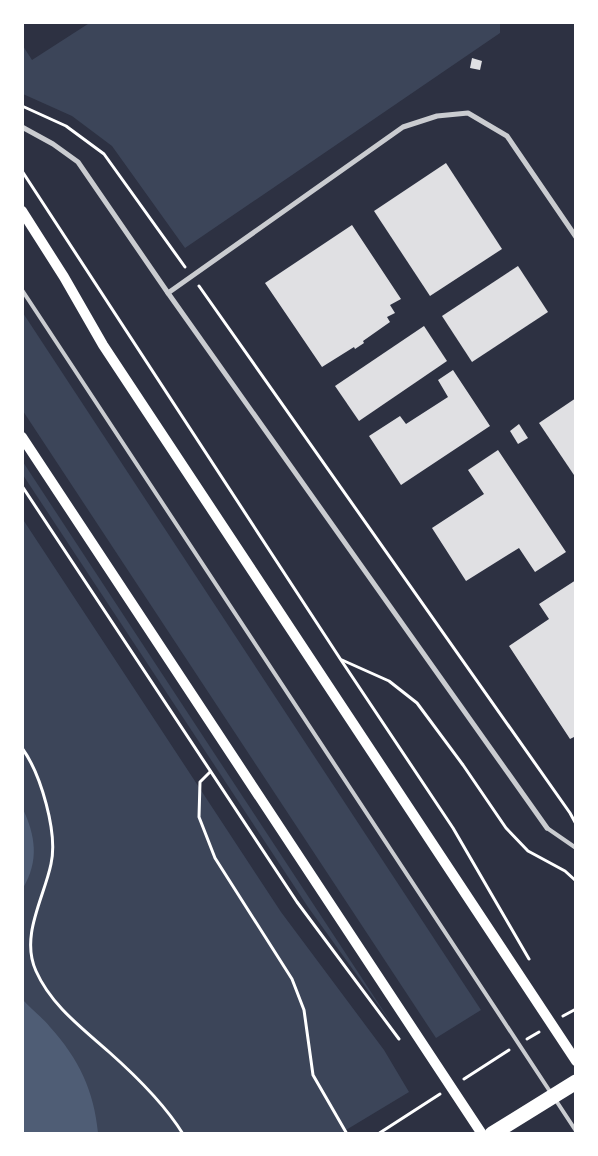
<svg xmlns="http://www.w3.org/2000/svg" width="598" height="1156" font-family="Quicksand,sans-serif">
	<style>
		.green { fill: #3c4559 }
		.water { fill: #4f5d75 }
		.building { fill: #e0e0e3 }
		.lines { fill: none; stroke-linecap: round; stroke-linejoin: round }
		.path { stroke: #fff; stroke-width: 3 }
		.service { stroke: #caccd0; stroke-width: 4 }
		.minor { stroke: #caccd0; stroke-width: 5 }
		.secondary { stroke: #fff; stroke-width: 10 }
		.motorway { stroke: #fff; stroke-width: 15 }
	</style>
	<rect width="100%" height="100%" fill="#2d3142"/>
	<g class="green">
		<polygon points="91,22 500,22 500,33 185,248 112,146 72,116 23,94 23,46 32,60"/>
		<polygon points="23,313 481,1010 436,1038 23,411"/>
		<polygon points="22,462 23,462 392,1024 308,907 23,475"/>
		<polygon points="22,518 281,912 384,1050 409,1092 341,1133 23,1133"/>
	</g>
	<g class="water">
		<path d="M22,807C36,836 39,861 23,888Z"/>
		<path d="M23,1000C31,1009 42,1017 50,1027C79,1059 94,1091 98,1133H23Z"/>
	</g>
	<g class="building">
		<polygon points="472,58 482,61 480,70 470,68"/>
		<polygon points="446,163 502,249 430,296 374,211"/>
		<polygon points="352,225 401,299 390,305 395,313 387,317 390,322 363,341 364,343 355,349 354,347 322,367 265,283"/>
		<polygon points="518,266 548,312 472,362 442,316"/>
		<polygon points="424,326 447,361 359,421 335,386"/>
		<polygon points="453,370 490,426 401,485 369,436 400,416 406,424 448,397 438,380"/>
		<polygon points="576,398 576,478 539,423"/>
		<polygon points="519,424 528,438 518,444 510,431"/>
		<polygon points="498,450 566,552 535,572 519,548 466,581 432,528 484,494 468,470"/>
		<polygon points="576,580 576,736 570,739 509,646 549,619 539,604"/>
	</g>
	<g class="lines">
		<g class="path">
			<polyline points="22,106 66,126 104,154 185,267"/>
			<polyline points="22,171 341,660 453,828 529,959"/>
			<polyline points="199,286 570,813 576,824"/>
			<polyline points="22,486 297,902 399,1039"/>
			<polyline points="342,660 389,681 417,703 463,765 506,828 528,851 565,871 576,881"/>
			<path d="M22,748C41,774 58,833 51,864C44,898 20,936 36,971C51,1005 82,1028 109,1052C136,1076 164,1103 183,1134"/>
			<polyline points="210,772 200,782 199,817 215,858 292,979 304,1010 313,1075 347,1134"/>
			<polyline points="563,1016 576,1009"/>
			<polyline points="527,1039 539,1032"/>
			<polyline points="464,1079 509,1050"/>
			<polyline points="378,1134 440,1094"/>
		</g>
		<g class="service">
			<polyline points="22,290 551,1093"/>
			<polyline points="547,828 576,848"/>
			<polyline points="555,1099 576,1131"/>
		</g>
		<g class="minor">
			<polyline points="22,127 53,144 78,162 168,293 547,828"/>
			<polyline points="168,293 403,127 437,116 468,113 507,136 576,237"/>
		</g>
		<g class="secondary">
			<polyline points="22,211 64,277 103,345 576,1061"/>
			<polyline points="22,437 482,1134"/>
		</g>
		<polyline class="motorway" points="492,1134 576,1082"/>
	</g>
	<rect width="598" height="1156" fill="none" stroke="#ffffff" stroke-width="48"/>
</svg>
